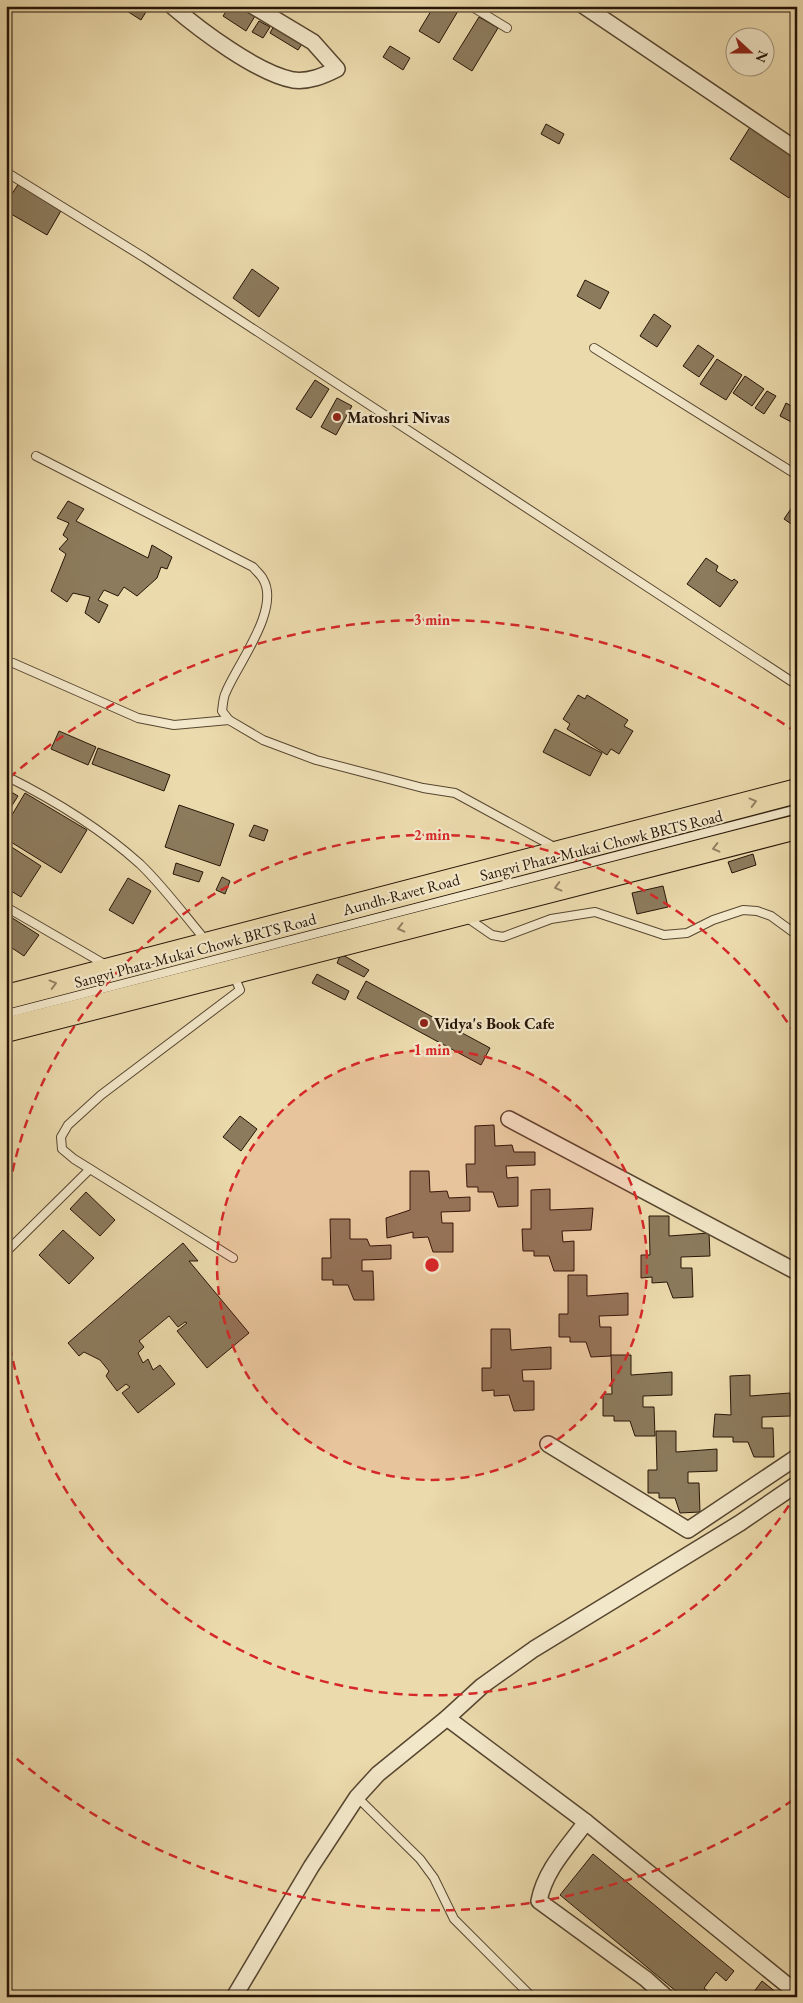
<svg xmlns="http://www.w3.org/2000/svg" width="803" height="2003" font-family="'EB Garamond',serif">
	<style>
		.building { fill: #8c7b5d; stroke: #261507 }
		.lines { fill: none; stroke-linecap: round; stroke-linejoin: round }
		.service-casing { stroke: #574630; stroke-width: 10 }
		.minor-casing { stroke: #574630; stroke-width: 18 }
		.primary-casing { stroke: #261507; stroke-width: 26 }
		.service { stroke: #f2e7c9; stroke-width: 8 }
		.minor { stroke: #f2e7c9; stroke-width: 15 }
		.primary { stroke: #ebdaac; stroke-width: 24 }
		.oneway { stroke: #928162 }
		.ring { fill: none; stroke: #d62828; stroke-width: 2.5; stroke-dasharray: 9 6 }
		.poi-dot { fill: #8f2418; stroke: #f2e7c9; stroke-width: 2 }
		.labels { text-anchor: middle; stroke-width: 4.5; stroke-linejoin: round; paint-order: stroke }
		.poi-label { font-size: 16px; font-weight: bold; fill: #261507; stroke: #f2e7c9; text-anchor: start }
		.street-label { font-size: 16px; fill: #261507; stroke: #f2e7c9 }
		.centre { fill: #d62828; stroke: #f2e7c9; stroke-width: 2.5 }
		.ring-label { font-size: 15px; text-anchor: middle; font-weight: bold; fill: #d62828; stroke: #f2e7c9; stroke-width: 4.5; stroke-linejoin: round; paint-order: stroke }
	</style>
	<rect width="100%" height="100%" fill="#ebdaac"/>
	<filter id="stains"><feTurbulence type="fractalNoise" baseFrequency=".004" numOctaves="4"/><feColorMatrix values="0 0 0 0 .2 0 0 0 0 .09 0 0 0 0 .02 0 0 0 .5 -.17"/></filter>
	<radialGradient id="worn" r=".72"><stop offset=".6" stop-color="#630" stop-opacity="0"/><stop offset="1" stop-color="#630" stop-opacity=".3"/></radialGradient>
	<g class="building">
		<polygon points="119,6 148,6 149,7 141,20"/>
		<polygon points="230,6 241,6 255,16 246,31 223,16"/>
		<polygon points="434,6 461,6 439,43 419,31"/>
		<polygon points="479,17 498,28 472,71 453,59"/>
		<polygon points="259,21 270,27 263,38 252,32"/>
		<polygon points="275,24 304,41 298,50 270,33"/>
		<polygon points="390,46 410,58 403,70 383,57"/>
		<polygon points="546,124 564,134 559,144 541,134"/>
		<polygon points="752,124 797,153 797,186 789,198 730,159"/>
		<polygon points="19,183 62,209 47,235 6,211 6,203"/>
		<polygon points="252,269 279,288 259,317 233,298"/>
		<polygon points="585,280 609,292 600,309 577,296"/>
		<polygon points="654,314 671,326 657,347 640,336"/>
		<polygon points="698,345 714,356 699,377 683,366"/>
		<polygon points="717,359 742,375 726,400 700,384"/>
		<polygon points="745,376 764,389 752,406 733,393"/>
		<polygon points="315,380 329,389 311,418 296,409"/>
		<polygon points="767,391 776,396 764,414 755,408"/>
		<polygon points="337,398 352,406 336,435 321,427"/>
		<polygon points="786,403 797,409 797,425 780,416"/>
		<polygon points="797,500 797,528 784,519"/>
		<polygon points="68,501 84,509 76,521 148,558 152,545 172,557 167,569 161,567 157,578 137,596 124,587 118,596 104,590 98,600 108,605 99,623 85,613 90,597 73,593 67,602 51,591 66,554 59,549 68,539 63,535 69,523 57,518"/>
		<polygon points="706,558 718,566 716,571 732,581 734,579 738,582 720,607 687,584"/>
		<polygon points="578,695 585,699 587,695 628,720 624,726 633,731 619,754 611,749 607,755 567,729 570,724 563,719"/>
		<polygon points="555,729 602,753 590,776 543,752"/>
		<polygon points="59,731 96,747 88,765 51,749"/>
		<polygon points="98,748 170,775 164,791 92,764"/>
		<polygon points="6,789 18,796 6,815"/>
		<polygon points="25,793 87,830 61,873 6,839 6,825"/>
		<polygon points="179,805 234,824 220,866 165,847"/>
		<polygon points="254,825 268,830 264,841 249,836"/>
		<polygon points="10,846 41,866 21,897 6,888 6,852"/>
		<polygon points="753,854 756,865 732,873 728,862"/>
		<polygon points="176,863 203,872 199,882 173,874"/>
		<polygon points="222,877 230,881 225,894 216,890"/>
		<polygon points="128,878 151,891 133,924 109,910"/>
		<polygon points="663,886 668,907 637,914 632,893"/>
		<polygon points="6,914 39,935 24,956 6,944"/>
		<polygon points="341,954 369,970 364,977 337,963"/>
		<polygon points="317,974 349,991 345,1000 312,983"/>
		<polygon points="366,981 490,1048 481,1065 357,998"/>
		<polygon points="240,1116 257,1129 241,1151 223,1137"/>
		<polygon points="494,1125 495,1146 512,1145 514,1152 535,1152 535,1165 506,1166 507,1178 518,1177 518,1206 498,1207 493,1192 478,1192 478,1187 467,1187 466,1164 475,1164 475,1126"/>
		<polygon points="410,1171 429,1171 430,1192 447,1191 449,1198 470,1197 470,1211 441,1212 442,1223 453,1223 453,1252 433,1252 428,1237 413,1238 413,1232 387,1238 386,1218 410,1210"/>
		<polygon points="550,1189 550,1210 593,1208 591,1230 562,1231 563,1242 574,1241 574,1271 554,1271 549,1256 534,1256 534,1251 523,1251 522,1229 531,1229 531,1190"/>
		<polygon points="86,1192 115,1220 100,1236 70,1209"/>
		<polygon points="649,1216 669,1216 669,1236 709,1233 710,1256 681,1257 681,1268 692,1268 693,1297 673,1298 667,1282 652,1283 652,1277 641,1278 641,1255 650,1255"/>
		<polygon points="330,1219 350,1219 350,1239 367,1239 370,1246 391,1245 391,1259 362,1260 362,1271 373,1271 374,1300 354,1300 348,1285 333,1285 333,1280 322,1280 322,1258 331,1258"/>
		<polygon points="63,1230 94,1258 69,1284 39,1255"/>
		<polygon points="183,1243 198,1261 189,1261 249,1333 207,1368 177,1331 187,1323 185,1322 178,1327 169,1316 139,1341 144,1347 138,1353 143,1363 148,1359 153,1370 160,1365 175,1384 138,1413 122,1393 130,1387 126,1384 117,1391 106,1376 109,1371 100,1360 84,1352 79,1356 68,1343"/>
		<polygon points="568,1275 587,1275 587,1296 628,1293 628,1315 599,1316 600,1327 611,1327 611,1356 591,1357 586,1342 570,1342 570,1337 559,1337 559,1314 568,1314"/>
		<polygon points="491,1329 510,1329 511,1350 551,1347 551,1369 522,1370 523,1381 534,1381 534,1410 514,1411 509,1395 494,1396 494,1390 482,1391 482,1368 491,1368"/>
		<polygon points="611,1355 631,1355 631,1375 672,1372 672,1395 643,1396 643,1407 654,1407 655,1436 635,1436 630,1421 614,1421 614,1416 603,1416 603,1394 612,1394"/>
		<polygon points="750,1375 750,1396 790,1393 791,1416 762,1417 762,1428 773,1428 774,1457 754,1457 748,1442 733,1442 733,1437 713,1437 715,1414 731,1415 730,1376"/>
		<polygon points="656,1431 676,1431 676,1452 717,1449 717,1471 688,1472 688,1483 699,1483 700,1512 680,1513 675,1498 659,1498 659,1493 648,1493 648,1470 657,1470"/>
		<polygon points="593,1854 734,1971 726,1981 716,1972 704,1988 715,1997 683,1997 560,1895"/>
		<polygon points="762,1981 782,1997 750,1997"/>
	</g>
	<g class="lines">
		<g class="service-casing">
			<g id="service">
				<polyline points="471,6 507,28"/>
				<polyline points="6,172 145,258 797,685"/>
				<polyline points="594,348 797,475"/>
				<path d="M36,456L253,567C256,571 261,575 263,579C281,609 237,665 226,692C223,697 223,705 222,711L229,720"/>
				<polyline points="13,663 138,718 174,725 229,720 263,740 316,760 423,788 455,793 556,848"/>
				<path d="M6,776C54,800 100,828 140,864C164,887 185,916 207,942"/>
				<polyline points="6,907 106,965"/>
				<polyline points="466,917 492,935 503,937 551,919 595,912 664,935 687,933 713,920 743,910 757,911 771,916 797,935"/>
				<polyline points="6,1014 797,809"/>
				<polyline points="8,1250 90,1169"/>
				<polyline points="233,1258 74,1159 62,1149 61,1137 68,1125 101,1095 240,990 233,973"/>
				<polyline points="357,1797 420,1859 434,1878 454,1919 532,1997"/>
			</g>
		</g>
		<g class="minor-casing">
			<g id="minor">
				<path d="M172,6C200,30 257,73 293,80C309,82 323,76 337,69L313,42L253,6"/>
				<polyline points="584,6 797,150"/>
				<polyline points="509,1119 797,1272"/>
				<polyline points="548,1444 688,1530 797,1457"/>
				<polyline points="447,1718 586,1822 797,1993"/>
				<path d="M586,1822C567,1848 545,1870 539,1901L646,1979L666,1997"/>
				<polyline points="234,1997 311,1867 357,1797 378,1774 447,1718 482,1686 534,1649 740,1523 797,1484"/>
			</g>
		</g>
		<g class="primary-casing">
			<g id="primary">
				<polyline points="6,997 797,791"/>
				<polyline points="6,1030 797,827"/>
			</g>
		</g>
		<use href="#service" class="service"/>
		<use href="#minor" class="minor"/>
		<use href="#primary" class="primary"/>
	</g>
	<defs><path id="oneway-chevron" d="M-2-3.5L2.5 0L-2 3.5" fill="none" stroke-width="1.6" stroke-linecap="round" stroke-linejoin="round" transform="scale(1.25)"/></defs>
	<g class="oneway">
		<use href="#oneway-chevron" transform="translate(753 802) rotate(-15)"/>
		<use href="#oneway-chevron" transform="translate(716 848) rotate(166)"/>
		<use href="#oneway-chevron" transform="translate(558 887) rotate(165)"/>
		<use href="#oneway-chevron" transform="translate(401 928) rotate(166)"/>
		<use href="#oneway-chevron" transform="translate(53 984) rotate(-15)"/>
	</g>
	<circle cx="432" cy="1265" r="215" fill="#d62828" fill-opacity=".12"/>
	<g class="ring">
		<circle cx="432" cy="1265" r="215"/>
		<path d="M797 1493A430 430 0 0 1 7 1329M7 1201A430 430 0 0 1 797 1037"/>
		<path d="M793 1800A645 645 0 0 1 9 1752M9 778A645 645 0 0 1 793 730"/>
	</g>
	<g class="poi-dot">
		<circle cx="337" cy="417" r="5"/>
		<circle cx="424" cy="1023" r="5"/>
	</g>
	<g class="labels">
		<g class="poi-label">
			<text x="347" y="423">Matoshri Nivas</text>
			<text x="434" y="1029">Vidya's Book Cafe</text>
		</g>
		<g class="street-label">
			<text transform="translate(601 845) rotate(-14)" y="6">Sangvi Phata-Mukai Chowk BRTS Road</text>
			<text transform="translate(401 894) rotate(-15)" y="6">Aundh-Ravet Road</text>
			<text transform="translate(195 950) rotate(-15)" y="6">Sangvi Phata-Mukai Chowk BRTS Road</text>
		</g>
	</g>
	<circle cx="432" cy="1265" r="8" class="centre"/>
	<g class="ring-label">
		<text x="432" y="625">3 min</text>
		<text x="432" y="840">2 min</text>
		<text x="432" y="1055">1 min</text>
	</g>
	<rect width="803" height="2003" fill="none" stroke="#ebdaac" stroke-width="25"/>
	<rect x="8" y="8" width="788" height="1988" fill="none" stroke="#261507" stroke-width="2.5"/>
	<rect x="12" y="12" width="778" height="1978" fill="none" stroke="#261507"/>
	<g transform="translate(750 52) rotate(111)"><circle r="24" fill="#f2e7c9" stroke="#a0937b"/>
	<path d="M0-4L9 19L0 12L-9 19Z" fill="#8f2418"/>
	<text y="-8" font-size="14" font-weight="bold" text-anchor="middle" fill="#261507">N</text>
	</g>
	<rect width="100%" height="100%" filter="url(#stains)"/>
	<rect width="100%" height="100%" fill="url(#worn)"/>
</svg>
